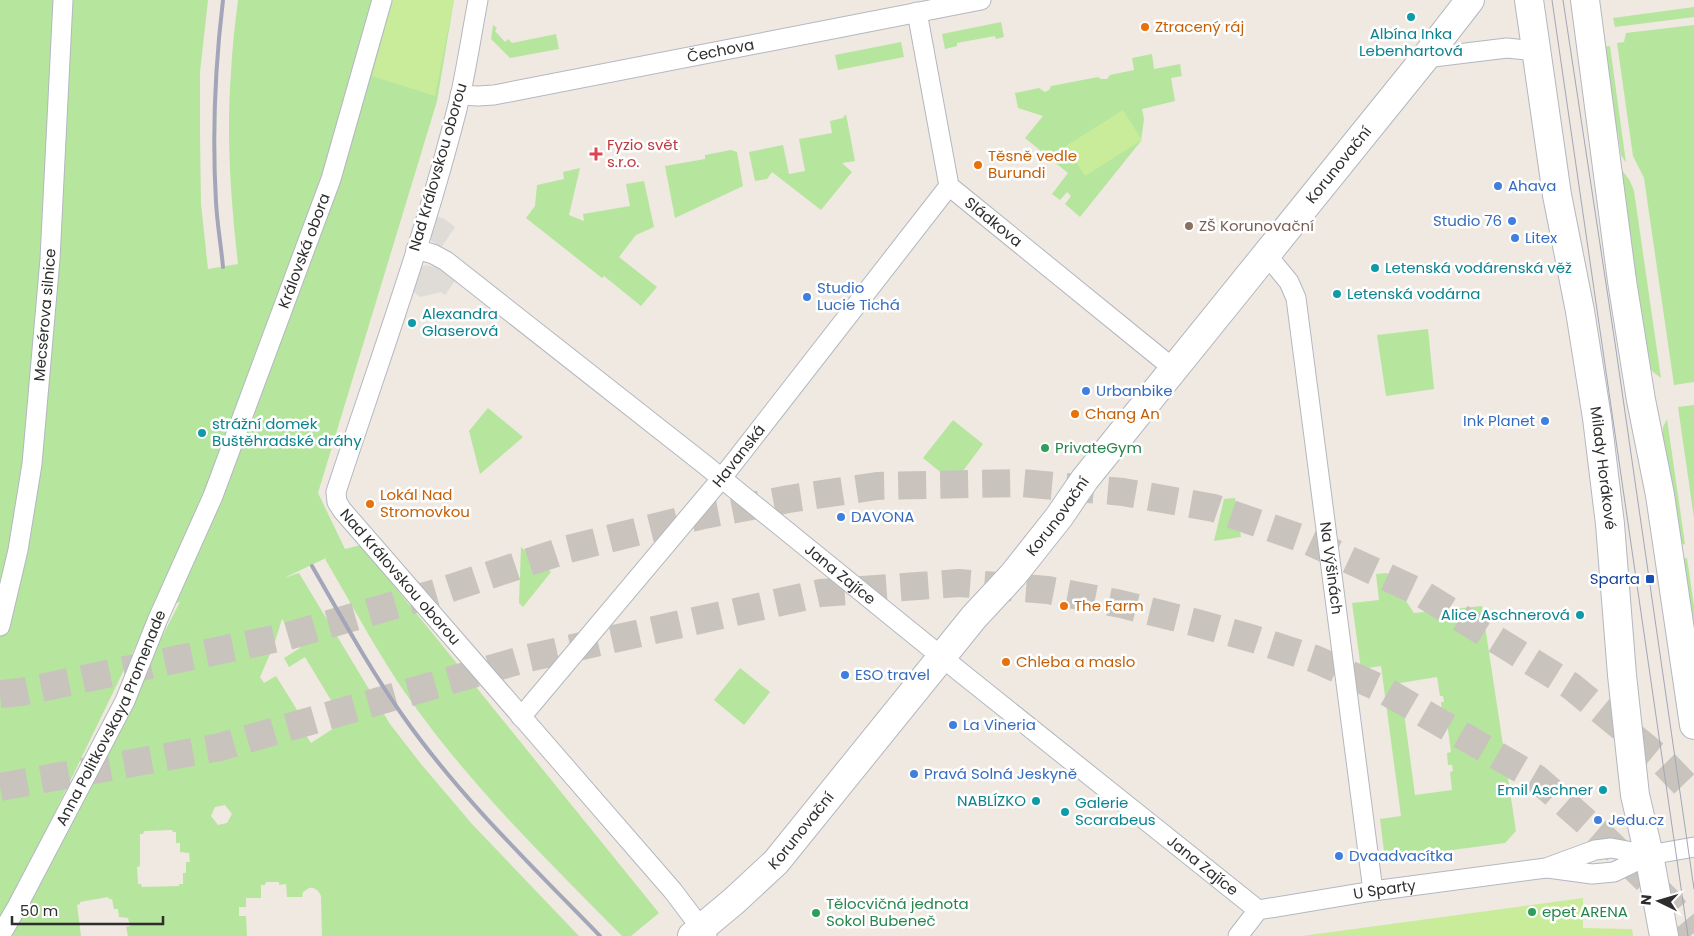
<svg xmlns="http://www.w3.org/2000/svg" width="1694" height="936" font-family="Poppins,sans-serif">
	<style>
		.green { fill: #b6e59e; fill-rule: evenodd }
		.pitch { fill: #c9ec9a }
		.plaza { fill: #dfdcd8 }
		.lines { fill: none; stroke-linecap: round; stroke-linejoin: round }
		.highway-tunnel { stroke: #c8c4bd; stroke-width: 28; stroke-dasharray: 28 14; stroke-linecap: butt }
		.street-casing { stroke: #b4b7c1; stroke-width: 21 }
		.secondary-casing { stroke: #b4b7c1; stroke-width: 30 }
		.street { stroke: #fff; stroke-width: 19 }
		.secondary { stroke: #fff; stroke-width: 28 }
		.tram { stroke: #a3a6b8; stroke-width: 1 }
		.rail { stroke: #a3a6b8; stroke-width: 4 }
		.culture-dot { fill: #0f9aa8; stroke: #fff; stroke-width: 2 }
		.food-dot { fill: #e8710a; stroke: #fff; stroke-width: 2 }
		.health-dot { fill: #e0444e; stroke: #fff; stroke-width: 2 }
		.shop-dot { fill: #3f7fe0; stroke: #fff; stroke-width: 2 }
		.education-dot { fill: #8d6e63; stroke: #fff; stroke-width: 2 }
		.leisure-dot { fill: #2e9e5b; stroke: #fff; stroke-width: 2 }
		.transit-dot { fill: #1a4fb4; stroke: #fff; stroke-width: 2 }
		.labels { text-anchor: middle; stroke-width: 5; stroke-linejoin: round; paint-order: stroke }
		.food-label { font-size: 15px; fill: #c56008; stroke: #fff; text-anchor: start }
		.culture-label { font-size: 15px; fill: #0d838f; stroke: #fff; text-anchor: start }
		.street-label { font-size: 15px; fill: #2e2e2e; stroke: #fff }
		.health-label { font-size: 15px; fill: #be3a42; stroke: #fff; text-anchor: start }
		.shop-label { font-size: 15px; fill: #366cbe; stroke: #fff; text-anchor: start }
		.education-label { font-size: 15px; fill: #785e54; stroke: #fff; text-anchor: start }
		.leisure-label { font-size: 15px; fill: #27864d; stroke: #fff; text-anchor: start }
		.transit-label { font-size: 15px; fill: #164399; stroke: #fff; text-anchor: end }
	</style>
	<rect width="100%" height="100%" fill="#efe9e1"/>
	<g class="green">
		<path d="M0,0H208L200,72V137L201,204L208,269L238,264C231,201 226,136 231,73C232,48 235,24 238,0H454L437,101L318,493L345,549L361,545L659,913L631,936H622C550,863 476,791 416,708C382,662 354,608 325,559L328,557L284,578L299,573L390,724L421,764L472,824L579,936H322L321,896C319,891 315,887 309,888L303,892L302,897H287L286,884L279,885V882H266L265,885H261V898H246V907H239V916H246L247,936H128L126,927L130,926L128,918L119,917L118,909H114L112,899H109L108,897L80,902V904L77,905L81,936H5L14,921L180,602L153,610L0,926ZM282,619L300,648L284,658L289,667L305,657L335,707L342,703L351,717L311,743L302,729L307,726L276,676L264,683L260,677L274,645ZM225,805L232,814L227,823L218,825L211,816L215,807ZM172,830L173,832H176V843H180V852L189,853L190,862H186V873H183V884H179V886L142,887L141,884H138L137,867L140,866V834H143L144,831Z"/>
		<polygon points="1694,7 1694,17 1615,27 1613,18"/>
		<polygon points="1001,22 1004,37 996,39 995,36 957,43 957,46 945,49 942,34"/>
		<polygon points="493,25 497,28 495,31 505,42 508,39 512,43 556,34 559,49 510,58 491,39"/>
		<polygon points="1694,25 1694,382 1674,385 1644,178 1633,156 1617,43 1624,42 1626,33"/>
		<polygon points="901,42 904,57 838,70 835,55"/>
		<polygon points="1610,46 1626,163 1621,155 1618,134 1610,110 1601,47"/>
		<polygon points="1152,54 1154,69 1180,64 1182,76 1171,78 1175,101 1142,109 1144,119 1141,141 1080,217 1065,204 1071,196 1067,192 1060,200 1052,194 1068,173 1025,138 1043,116 1018,108 1015,93 1039,88 1045,92 1049,90 1051,86 1098,77 1101,79 1107,79 1110,75 1134,70 1132,58"/>
		<polygon points="846,114 855,161 842,163 852,172 821,210 772,172 767,179 755,181 749,152 783,145 789,174 805,171 799,139 832,133 830,121 843,118"/>
		<polygon points="731,150 737,152 743,186 675,218 665,166 705,159 705,155"/>
		<polygon points="1619,166 1630,181 1634,191 1661,378 1652,371 1646,358"/>
		<polygon points="580,168 569,215 584,221 583,214 630,206 626,184 644,181 654,227 636,235 619,257 657,287 641,306 604,276 602,278 526,218 535,206 537,185 564,179 563,172"/>
		<polygon points="1428,329 1434,389 1386,396 1377,335"/>
		<polygon points="1694,405 1694,518 1678,407"/>
		<polygon points="488,408 523,437 480,474 469,431"/>
		<polygon points="1667,419 1685,544 1680,545 1662,441 1663,427"/>
		<polygon points="953,420 983,444 954,483 923,458"/>
		<polygon points="1235,498 1241,537 1214,541 1224,499"/>
		<polygon points="521,547 551,572 523,607 519,603"/>
		<polygon points="1687,558 1694,606 1694,643 1681,559"/>
		<path d="M1387,573L1414,613L1482,606L1516,831L1505,843L1385,859L1380,819L1401,816L1381,666L1361,669L1352,603L1379,600L1376,574ZM1437,677L1440,696H1443L1444,702H1441L1442,714H1446L1451,752L1447,753L1448,765H1452L1453,771L1450,772L1452,790L1415,795L1400,683Z"/>
		<polygon points="740,668 770,692 744,725 714,700"/>
	</g>
	<g class="pitch">
		<polygon points="392,0 454,0 435,96 372,76"/>
		<polygon points="1123,110 1142,140 1085,176 1066,146"/>
		<polygon points="1583,898 1583,928 1632,929 1633,936 1302,936"/>
	</g>
	<g class="plaza">
		<polygon points="433,215 445,219 455,227 441,248 429,239"/>
		<polygon points="426,265 435,267 457,278 445,295 441,292 420,297 414,292 411,284 418,269"/>
	</g>
	<g class="lines">
		<g class="highway-tunnel">
			<polyline points="0,694 21,692 288,636 436,593 568,549 704,515 789,499 877,486 1021,483 1123,492 1214,508 1306,540 1419,592 1571,686 1659,758 1694,794"/>
			<polyline points="0,787 220,747 528,658 821,593 959,583 1048,590 1121,604 1193,622 1254,639 1315,659 1382,689 1536,778 1600,834 1665,898 1694,933"/>
		</g>
		<g class="street-casing">
			<g id="street">
				<path id="s1" d="M478,0C472,32 467,65 460,97C427,231 379,361 336,492L337,502L342,510L673,891L707,936"/>
				<path id="s2" d="M917,12L949,186L1174,369"/>
				<polyline points="1425,58 1507,48 1536,51"/>
				<path id="s3" d="M460,95L478,96L494,95L981,0"/>
				<path id="s4" d="M416,249L433,254L446,261L704,464L964,675L1258,910"/>
				<path id="s5" d="M1266,254L1289,282L1296,298L1373,891"/>
				<path id="s6" d="M0,626L18,550L32,464L50,259L63,0"/>
				<path id="s7" d="M521,717L721,479L949,186"/>
				<polyline points="1548,868 1592,874 1614,872 1649,855 1694,847"/>
				<path id="s8" d="M0,936L17,907L125,701L157,621L213,496L331,179L382,0"/>
				<path id="s9" d="M1238,936L1258,910L1373,891L1546,868L1595,850L1611,848L1649,855"/>
			</g>
		</g>
		<g class="secondary-casing">
			<g id="secondary">
				<path id="s10" d="M1529,0L1557,195L1580,311L1597,418L1610,524L1622,675L1635,795L1649,855L1664,936"/>
				<polyline points="1585,0 1622,281 1641,400 1660,495 1694,725"/>
				<path id="s11" d="M692,936L734,901L776,862L974,617L1013,575L1059,517L1085,479L1425,58L1470,0"/>
			</g>
		</g>
		<use href="#street" class="street"/>
		<use href="#secondary" class="secondary"/>
		<g class="tram">
			<polyline points="1552,0 1688,936"/>
			<polyline points="1563,0 1615,343 1694,889"/>
		</g>
		<g class="rail">
			<path d="M223,0C215,67 212,134 216,202C217,223 221,245 223,267"/>
			<path d="M312,566C341,616 369,668 403,716C459,796 532,866 600,936"/>
		</g>
	</g>
	<g class="culture-dot">
		<circle cx="1411" cy="17" r="5"/>
		<circle cx="1375" cy="268" r="5"/>
		<circle cx="1337" cy="294" r="5"/>
		<circle cx="412" cy="323" r="5"/>
		<circle cx="202" cy="433" r="5"/>
		<circle cx="1580" cy="615" r="5"/>
		<circle cx="1603" cy="790" r="5"/>
		<circle cx="1036" cy="801" r="5"/>
		<circle cx="1065" cy="812" r="5"/>
	</g>
	<g class="food-dot">
		<circle cx="1145" cy="27" r="5"/>
		<circle cx="978" cy="165" r="5"/>
		<circle cx="1075" cy="414" r="5"/>
		<circle cx="370" cy="504" r="5"/>
		<circle cx="1064" cy="606" r="5"/>
		<circle cx="1006" cy="662" r="5"/>
	</g>
	<path class="health-dot" d="M593.5 146.5h5v5h5v5h-5v5h-5v-5h-5v-5h5z"/>
	<g class="shop-dot">
		<circle cx="1498" cy="186" r="5"/>
		<circle cx="1512" cy="221" r="5"/>
		<circle cx="1515" cy="238" r="5"/>
		<circle cx="807" cy="297" r="5"/>
		<circle cx="1086" cy="391" r="5"/>
		<circle cx="1545" cy="421" r="5"/>
		<circle cx="841" cy="517" r="5"/>
		<circle cx="845" cy="675" r="5"/>
		<circle cx="953" cy="725" r="5"/>
		<circle cx="914" cy="774" r="5"/>
		<circle cx="1598" cy="820" r="5"/>
		<circle cx="1339" cy="856" r="5"/>
	</g>
	<circle class="education-dot" cx="1189" cy="226" r="5"/>
	<g class="leisure-dot">
		<circle cx="1045" cy="448" r="5"/>
		<circle cx="1532" cy="912" r="5"/>
		<circle cx="816" cy="913" r="5"/>
	</g>
	<rect class="transit-dot" x="1645" y="574" width="10" height="10" rx="2.5"/>
	<g class="labels">
		<g class="food-label">
			<text x="1155" y="32">Ztracený ráj</text>
			<text x="988" y="161">Těsně vedle<tspan x="988" dy="17">Burundi</tspan></text>
			<text x="1085" y="419">Chang An</text>
			<text x="380" y="500">Lokál Nad<tspan x="380" dy="17">Stromovkou</tspan></text>
			<text x="1074" y="611">The Farm</text>
			<text x="1016" y="667">Chleba a maslo</text>
		</g>
		<g class="culture-label">
			<text x="1411" y="39" text-anchor="middle">Albína Inka<tspan x="1411" dy="17">Lebenhartová</tspan></text>
			<text x="1385" y="273">Letenská vodárenská věž</text>
			<text x="1347" y="299">Letenská vodárna</text>
			<text x="422" y="319">Alexandra<tspan x="422" dy="17">Glaserová</tspan></text>
			<text x="212" y="429">strážní domek<tspan x="212" dy="17">Buštěhradské dráhy</tspan></text>
			<text x="1570" y="620" text-anchor="end">Alice Aschnerová</text>
			<text x="1593" y="795" text-anchor="end">Emil Aschner</text>
			<text x="1026" y="806" text-anchor="end">NABLÍZKO</text>
			<text x="1075" y="808">Galerie<tspan x="1075" dy="17">Scarabeus</tspan></text>
		</g>
		<g class="street-label">
			<text dy="5" stroke="none"><textPath href="#s3" startOffset="265">Čechova</textPath></text>
			<text dy="5" stroke="none"><textPath href="#s11" startOffset="1008">Korunovační</textPath></text>
			<text transform="translate(438 167) rotate(-74)" y="5">Nad Královskou oborou</text>
			<text dy="5" stroke="none"><textPath href="#s2" startOffset="234">Sládkova</textPath></text>
			<text dy="5" stroke="none"><textPath href="#s8" startOffset="751">Královská obora</textPath></text>
			<text dy="5" stroke="none"><textPath href="#s6" startOffset="315">Mecsérova silnice</textPath></text>
			<text dy="5" stroke="none"><textPath href="#s7" startOffset="340">Havanská</textPath></text>
			<text dy="5" stroke="none"><textPath href="#s10" startOffset="474">Milady Horákové</textPath></text>
			<text dy="5" stroke="none"><textPath href="#s11" startOffset="558">Korunovační</textPath></text>
			<text dy="5" stroke="none"><textPath href="#s5" startOffset="326">Na Výšinách</textPath></text>
			<text dy="5" stroke="none"><textPath href="#s4" startOffset="536">Jana Zajíce</textPath></text>
			<text dy="5" stroke="none"><textPath href="#s1" startOffset="621">Nad Královskou oborou</textPath></text>
			<text dy="5" stroke="none"><textPath href="#s8" startOffset="245">Anna Politkovskaya Promenade</textPath></text>
			<text dy="5" stroke="none"><textPath href="#s11" startOffset="152">Korunovační</textPath></text>
			<text dy="5" stroke="none"><textPath href="#s4" startOffset="1001">Jana Zajíce</textPath></text>
			<text dy="5" stroke="none"><textPath href="#s9" startOffset="161">U Sparty</textPath></text>
		</g>
		<g class="health-label">
			<text x="607" y="150">Fyzio svět<tspan x="607" dy="17">s.r.o.</tspan></text>
		</g>
		<g class="shop-label">
			<text x="1508" y="191">Ahava</text>
			<text x="1502" y="226" text-anchor="end">Studio 76</text>
			<text x="1525" y="243">Litex</text>
			<text x="817" y="293">Studio<tspan x="817" dy="17">Lucie Tichá</tspan></text>
			<text x="1096" y="396">Urbanbike</text>
			<text x="1535" y="426" text-anchor="end">Ink Planet</text>
			<text x="851" y="522">DAVONA</text>
			<text x="855" y="680">ESO travel</text>
			<text x="963" y="730">La Vineria</text>
			<text x="924" y="779">Pravá Solná Jeskyně</text>
			<text x="1608" y="825">Jedu.cz</text>
			<text x="1349" y="861">Dvaadvacítka</text>
		</g>
		<g class="education-label">
			<text x="1199" y="231">ZŠ Korunovační</text>
		</g>
		<g class="leisure-label">
			<text x="1055" y="453">PrivateGym</text>
			<text x="826" y="909">Tělocvičná jednota<tspan x="826" dy="17">Sokol Bubeneč</tspan></text>
			<text x="1542" y="917">epet ARENA</text>
		</g>
		<g class="transit-label">
			<text x="1640" y="584">Sparta</text>
		</g>
	</g>
	<g transform="translate(1659 901) rotate(275)" stroke="#ffffff" stroke-width="4" paint-order="stroke">
	<path d="M0-4L9 19L0 12L-9 19Z" fill="#2e2e2e"/>
	<text y="-8" font-size="14" font-weight="bold" text-anchor="middle" fill="#2e2e2e">N</text>
	</g>
	<path d="M12 916v8h151v-8" fill="none" stroke="#2e2e2e" stroke-width="2.5"/>
	<text x="20" y="916" font-size="15" fill="#2e2e2e" stroke="#ffffff" stroke-width="4" paint-order="stroke">50 m</text>
</svg>
